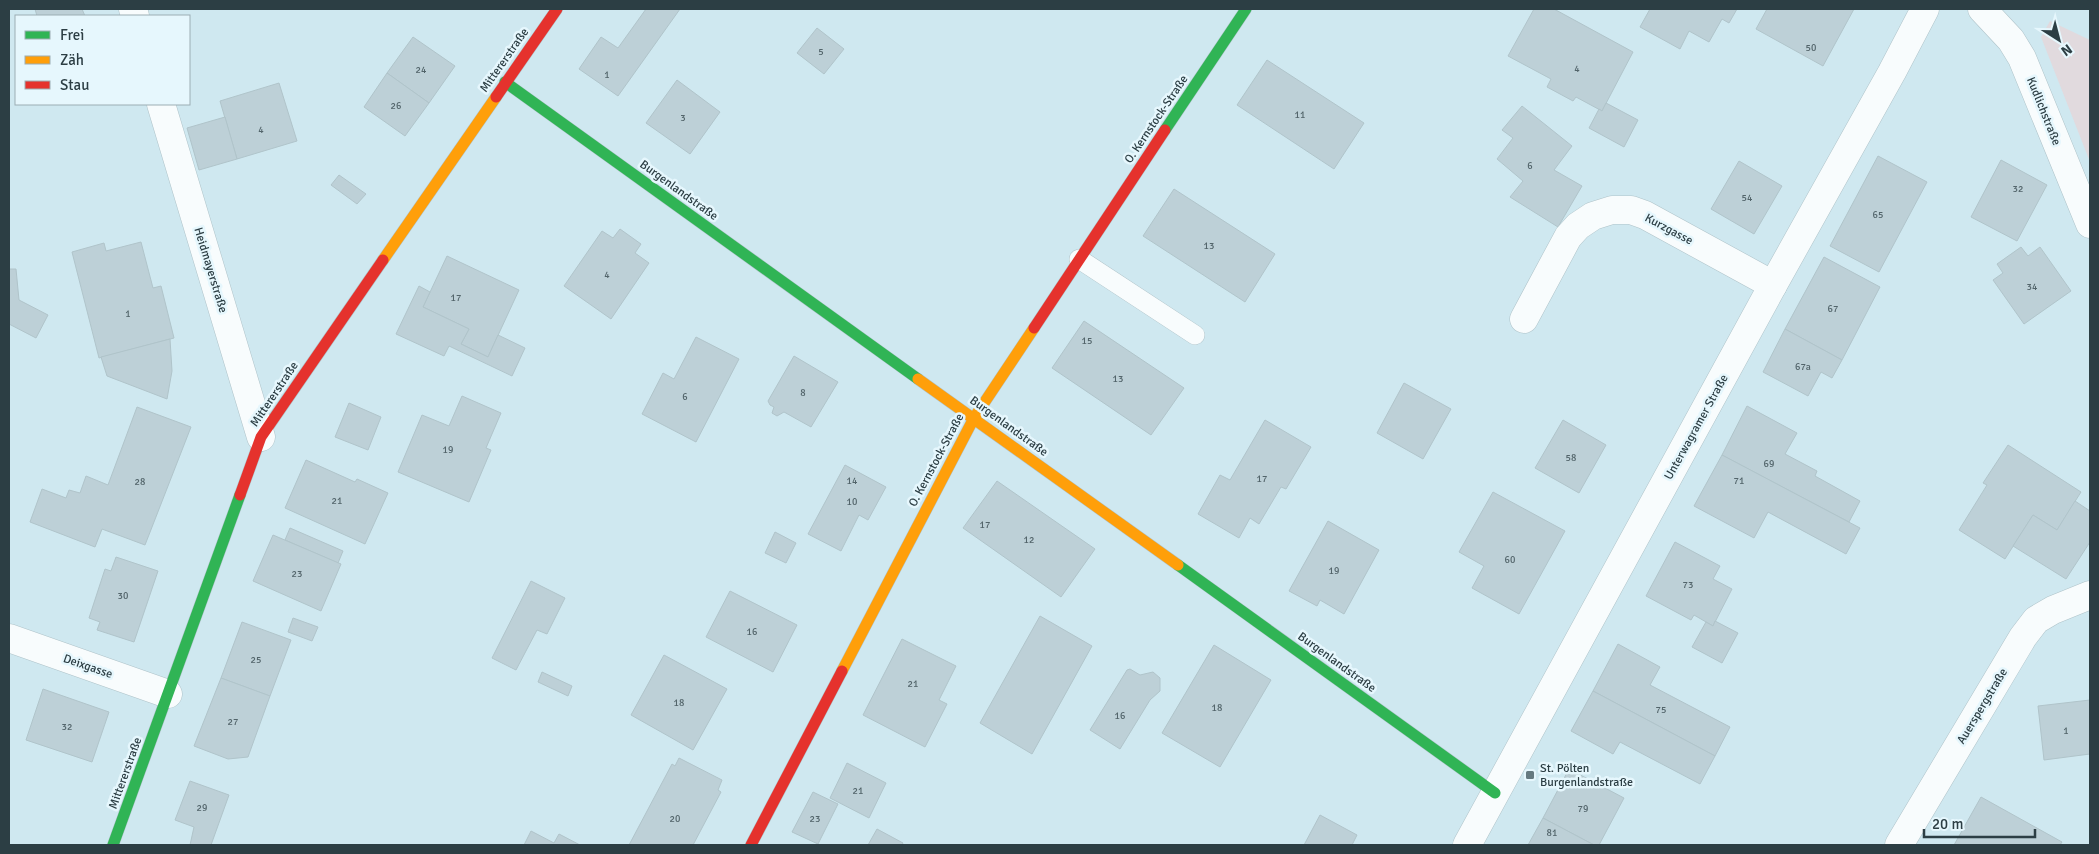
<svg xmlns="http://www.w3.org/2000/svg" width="2099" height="854" font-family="Signika,sans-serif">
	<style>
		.green { fill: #e1dade }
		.building { fill: #bdd0d7; stroke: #b0c4ca }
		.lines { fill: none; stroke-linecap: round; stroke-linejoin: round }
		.lane-casing { stroke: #afc3c9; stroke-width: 20 }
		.street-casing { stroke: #afc3c9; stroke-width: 29 }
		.fast-casing { stroke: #afc3c9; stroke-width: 12 }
		.slow-casing { stroke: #afc3c9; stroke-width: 12 }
		.jam-casing { stroke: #afc3c9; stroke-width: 12 }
		.lane { stroke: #f8fcfd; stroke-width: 19 }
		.street { stroke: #f8fcfd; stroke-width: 28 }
		.fast { stroke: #30b455; stroke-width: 11 }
		.slow { stroke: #ff9f0a; stroke-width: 11 }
		.jam { stroke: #e5322d; stroke-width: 11 }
		.poi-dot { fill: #657a80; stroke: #e6f7fd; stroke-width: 2 }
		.labels { text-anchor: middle; stroke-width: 5; stroke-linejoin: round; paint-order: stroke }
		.number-label { font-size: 10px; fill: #52646a }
		.street-label { font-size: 12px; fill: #2c3e44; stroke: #e6f7fd }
		.poi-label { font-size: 12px; fill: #2c3e44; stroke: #e6f7fd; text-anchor: start }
	</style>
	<rect width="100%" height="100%" fill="#cfe8f0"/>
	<polygon class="green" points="2050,21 2090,40 2090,162 2041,37"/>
	<g class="building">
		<polygon points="35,9 82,9 85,16 37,16"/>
		<polygon points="646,9 680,9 618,96 579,69 601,37 618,48"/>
		<polygon points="1534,9 1554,9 1633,52 1602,111 1576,97 1573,101 1547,87 1551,79 1508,56"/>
		<polygon points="1650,9 1737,9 1729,23 1722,19 1709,42 1689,31 1680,49 1640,27"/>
		<polygon points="1767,9 1854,9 1823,66 1756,29"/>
		<polygon points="817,28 844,49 824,74 797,53"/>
		<polygon points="413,37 455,66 429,103 387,73"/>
		<polygon points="1267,60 1364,123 1334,169 1237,105"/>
		<polygon points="387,73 429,103 405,136 364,107"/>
		<polygon points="677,80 720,112 690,154 646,123"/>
		<polygon points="279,83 297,141 237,159 220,101"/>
		<polygon points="1606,103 1638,120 1624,147 1589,128 1599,109 1602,111"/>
		<polygon points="1522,106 1572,146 1554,170 1582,186 1558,227 1510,197 1523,181 1497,159 1513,138 1502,130"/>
		<polygon points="225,117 237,159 199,170 187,128"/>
		<polygon points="1878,156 1927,182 1879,272 1830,246"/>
		<polygon points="2001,160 2047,185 2017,241 1971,217"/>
		<polygon points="1739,161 1782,186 1754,234 1711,209"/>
		<polygon points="339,175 366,194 357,204 331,185"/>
		<polygon points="1174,189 1275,254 1245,302 1143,236"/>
		<polygon points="620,229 641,244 635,253 649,263 611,319 564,286 602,231 613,238"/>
		<polygon points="141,242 153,288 161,286 174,338 99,358 72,252 104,243 106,251"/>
		<polygon points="2021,247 2028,256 2040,247 2071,291 2024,324 1993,280 2003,273 1997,264"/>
		<polygon points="447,256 519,290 488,357 461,344 469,329 423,307"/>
		<polygon points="1824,257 1880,287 1842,360 1785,329"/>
		<polygon points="9,269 16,269 19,300 48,315 36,338 9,324"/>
		<polygon points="419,286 430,292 423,307 469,329 461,344 488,357 498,335 525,348 512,376 449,346 444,356 396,334"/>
		<polygon points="1084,321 1184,388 1151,435 1052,368"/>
		<polygon points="1785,329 1842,360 1832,378 1821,372 1808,396 1763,372"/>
		<polygon points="696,337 739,359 696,442 642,414 663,373 674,379"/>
		<polygon points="170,339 172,371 167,399 107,376 101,357"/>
		<polygon points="794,356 838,382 811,427 784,412 777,416 772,413 774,407 770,405 768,401"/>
		<polygon points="1404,383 1451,409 1423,459 1377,433"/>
		<polygon points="462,396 501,413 486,448 491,450 469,502 398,472 422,415 449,426"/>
		<polygon points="349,403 381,417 368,450 335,437"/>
		<polygon points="1747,406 1797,433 1785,454 1817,471 1815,476 1860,501 1849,522 1722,455"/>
		<polygon points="137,407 191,427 145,545 102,529 95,547 30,522 42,489 66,498 69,490 80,493 86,476 108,485"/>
		<polygon points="1265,420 1311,447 1286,489 1281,487 1259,524 1250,518 1239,538 1198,514 1220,475 1230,480"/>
		<polygon points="1563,420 1606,445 1579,493 1535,468"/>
		<polygon points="2008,445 2081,492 2057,530 2033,515 2005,559 1959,530 1987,485 1983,483"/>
		<polygon points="1722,455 1860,528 1846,554 1768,512 1754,538 1694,506"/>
		<polygon points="306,460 355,482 357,479 388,493 365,544 285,508"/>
		<polygon points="845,465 886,487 868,520 859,515 841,551 808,534"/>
		<polygon points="997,481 1095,549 1061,597 963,528"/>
		<polygon points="1493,492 1565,531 1519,614 1472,588 1484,566 1459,552"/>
		<polygon points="2075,501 2090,511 2090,542 2066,579 2013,546 2033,515 2057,530"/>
		<polygon points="1328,521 1379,550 1344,614 1320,600 1317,606 1289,591"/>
		<polygon points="290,528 343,551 338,563 285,540"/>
		<polygon points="775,532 796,543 786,563 765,553"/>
		<polygon points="273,535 341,564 321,611 253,581"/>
		<polygon points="1675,542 1720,566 1713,579 1732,589 1713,626 1694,615 1691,620 1646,596"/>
		<polygon points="116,557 158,571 134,642 97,630 100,622 89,618 105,569 111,571"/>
		<polygon points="531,581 565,598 547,634 537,630 516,670 492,658"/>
		<polygon points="730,591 797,625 773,672 706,637"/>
		<polygon points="1040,616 1092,646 1032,754 980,723"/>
		<polygon points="293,618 318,627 312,641 288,632"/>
		<polygon points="1715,621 1738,633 1722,663 1692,647 1706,622 1713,626"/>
		<polygon points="242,622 291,640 270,696 221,678"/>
		<polygon points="902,639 956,666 939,700 947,704 925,747 863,715"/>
		<polygon points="1618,644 1660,667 1650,685 1730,727 1715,756 1593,691"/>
		<polygon points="1214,645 1271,680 1220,767 1162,733"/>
		<polygon points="664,655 727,689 693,750 631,715"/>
		<polygon points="1130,669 1140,675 1153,672 1160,678 1160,691 1150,700 1120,749 1090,730 1127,670"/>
		<polygon points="542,672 572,686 568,696 538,682"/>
		<polygon points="221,678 270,696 248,757 228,759 194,746"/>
		<polygon points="43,689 109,712 92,762 26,740"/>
		<polygon points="1593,691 1715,756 1700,784 1620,742 1613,754 1571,731"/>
		<polygon points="2090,700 2090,754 2044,760 2038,706"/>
		<polygon points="679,758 722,780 718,790 721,792 693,845 629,845 672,764 675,766"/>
		<polygon points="847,763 886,783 869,818 830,798"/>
		<polygon points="1569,769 1624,798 1599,845 1594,845 1543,818"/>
		<polygon points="190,781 229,795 211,845 190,845 194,827 175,820"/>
		<polygon points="813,792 838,804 818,844 792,832"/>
		<polygon points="1981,797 2062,842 2060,845 1954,845"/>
		<polygon points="1320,815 1357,835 1352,845 1304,845"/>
		<polygon points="1543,818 1594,845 1528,845"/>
		<polygon points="877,829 903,843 902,845 868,845"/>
		<polygon points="531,831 554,843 559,834 580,845 524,845"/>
	</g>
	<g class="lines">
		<g class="lane-casing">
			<polyline id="lane" points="1079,259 1195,335"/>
		</g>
		<g class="street-casing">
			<g id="street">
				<polyline points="133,9 135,16"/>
				<polyline points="1982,9 2011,40 2022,58 2090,224"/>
				<polyline points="161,104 261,437"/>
				<polyline points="1524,319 1568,237 1578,226 1593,216 1612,210 1631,210 1645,215 1773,285"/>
				<polyline points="9,638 168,694"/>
				<polyline points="1467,845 1773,285 1892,72 1925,9"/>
				<polyline points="1899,845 2023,637 2036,620 2053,610 2090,595"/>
			</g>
		</g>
		<g class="fast-casing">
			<g id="fast">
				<polyline points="505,82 918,379"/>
				<polyline points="1165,130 1246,9"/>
				<polyline points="1178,565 1495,793"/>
				<polyline points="113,845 240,495"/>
			</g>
		</g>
		<g class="slow-casing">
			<g id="slow">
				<polyline points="383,260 496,97"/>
				<polyline points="918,379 1178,565"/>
				<polyline points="842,671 974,418 1034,328"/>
			</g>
		</g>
		<g class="jam-casing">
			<g id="jam">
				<polyline points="496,97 557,9"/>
				<polyline points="1034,328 1165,130"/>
				<polyline points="240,495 261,437 383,260"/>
				<polyline points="751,845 842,671"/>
			</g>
		</g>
		<use href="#lane" class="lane"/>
		<use href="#street" class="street"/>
		<use href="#fast" class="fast"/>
		<use href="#slow" class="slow"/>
		<use href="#jam" class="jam"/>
	</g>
	<rect class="poi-dot" x="1525" y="770" width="10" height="10" rx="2.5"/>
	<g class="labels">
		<g class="number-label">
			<text x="1811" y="51">50</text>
			<text x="821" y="55">5</text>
			<text x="1577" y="72">4</text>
			<text x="421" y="73">24</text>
			<text x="607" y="78">1</text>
			<text x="396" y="109">26</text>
			<text x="1300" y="118">11</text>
			<text x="683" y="121">3</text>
			<text x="261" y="133">4</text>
			<text x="1530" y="169">6</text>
			<text x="2018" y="192">32</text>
			<text x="1747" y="201">54</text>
			<text x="1878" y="218">65</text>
			<text x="1209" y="249">13</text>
			<text x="607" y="278">4</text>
			<text x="2032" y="290">34</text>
			<text x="456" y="301">17</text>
			<text x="1833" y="312">67</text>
			<text x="128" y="317">1</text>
			<text x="1087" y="344">15</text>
			<text x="1803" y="370">67a</text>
			<text x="1118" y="382">13</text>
			<text x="803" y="396">8</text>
			<text x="685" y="400">6</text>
			<text x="448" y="453">19</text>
			<text x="1571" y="461">58</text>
			<text x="1769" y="467">69</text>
			<text x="1262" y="482">17</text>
			<text x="852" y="484">14</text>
			<text x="1739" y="484">71</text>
			<text x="140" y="485">28</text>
			<text x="337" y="504">21</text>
			<text x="852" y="505">10</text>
			<text x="985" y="528">17</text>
			<text x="1029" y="543">12</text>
			<text x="1510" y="563">60</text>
			<text x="1334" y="574">19</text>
			<text x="297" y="577">23</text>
			<text x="1688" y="588">73</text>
			<text x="123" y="599">30</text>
			<text x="752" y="635">16</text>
			<text x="256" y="663">25</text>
			<text x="913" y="687">21</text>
			<text x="679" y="706">18</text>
			<text x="1217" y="711">18</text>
			<text x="1661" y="713">75</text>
			<text x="1120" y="719">16</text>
			<text x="233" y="725">27</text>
			<text x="67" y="730">32</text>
			<text x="2066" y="734">1</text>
			<text x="858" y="794">21</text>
			<text x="202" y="811">29</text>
			<text x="1583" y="812">79</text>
			<text x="675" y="822">20</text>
			<text x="815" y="822">23</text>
			<text x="1552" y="836">81</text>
		</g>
		<g class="street-label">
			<text transform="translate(504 60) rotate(-55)" y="4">Mittererstraße</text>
			<text transform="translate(2044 111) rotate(68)" y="4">Kudlichstraße</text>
			<text transform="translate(1156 119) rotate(-56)" y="4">O. Kernstock-Straße</text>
			<text transform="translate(679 190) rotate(36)" y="4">Burgenlandstraße</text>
			<text transform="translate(1669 229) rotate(28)" y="4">Kurzgasse</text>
			<text transform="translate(211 270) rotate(73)" y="4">Heidmayerstraße</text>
			<text transform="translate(274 394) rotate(-56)" y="4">Mittererstraße</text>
			<text transform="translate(1009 426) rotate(36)" y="4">Burgenlandstraße</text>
			<text transform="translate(1696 427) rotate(-61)" y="4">Unterwagramer Straße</text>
			<text transform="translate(936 460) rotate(-62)" y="4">O. Kernstock-Straße</text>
			<text transform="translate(1337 662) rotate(36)" y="4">Burgenlandstraße</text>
			<text transform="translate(88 666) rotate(19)" y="4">Deixgasse</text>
			<text transform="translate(1982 706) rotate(-59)" y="4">Auerspergstraße</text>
			<text transform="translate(125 773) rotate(-70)" y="4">Mittererstraße</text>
		</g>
		<g class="poi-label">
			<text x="1540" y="772">St. Pölten<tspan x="1540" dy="14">Burgenlandstraße</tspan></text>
		</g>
	</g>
	<rect width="2099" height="854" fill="none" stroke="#2c3e44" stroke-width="20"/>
	<rect x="15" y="15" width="175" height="90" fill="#e6f7fd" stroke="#9cadb3"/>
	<rect x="25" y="31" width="25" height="8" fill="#30b455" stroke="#9cadb3"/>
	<text x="60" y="40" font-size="15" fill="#2c3e44">Frei</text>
	<rect x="25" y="56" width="25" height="8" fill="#ff9f0a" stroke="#9cadb3"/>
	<text x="60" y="65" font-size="15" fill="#2c3e44">Zäh</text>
	<rect x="25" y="81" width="25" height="8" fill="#e5322d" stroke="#9cadb3"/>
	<text x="60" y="90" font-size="15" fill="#2c3e44">Stau</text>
	<g transform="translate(2059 40) rotate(144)" stroke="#e6f7fd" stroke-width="4" paint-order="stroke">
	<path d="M0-4L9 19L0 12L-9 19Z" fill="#2c3e44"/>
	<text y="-8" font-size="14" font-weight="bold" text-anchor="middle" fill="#2c3e44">N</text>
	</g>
	<path d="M1924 829v8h111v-8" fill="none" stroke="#2c3e44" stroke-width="2.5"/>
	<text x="1932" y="829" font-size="15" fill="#2c3e44" stroke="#e6f7fd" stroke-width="4" paint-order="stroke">20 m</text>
</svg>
